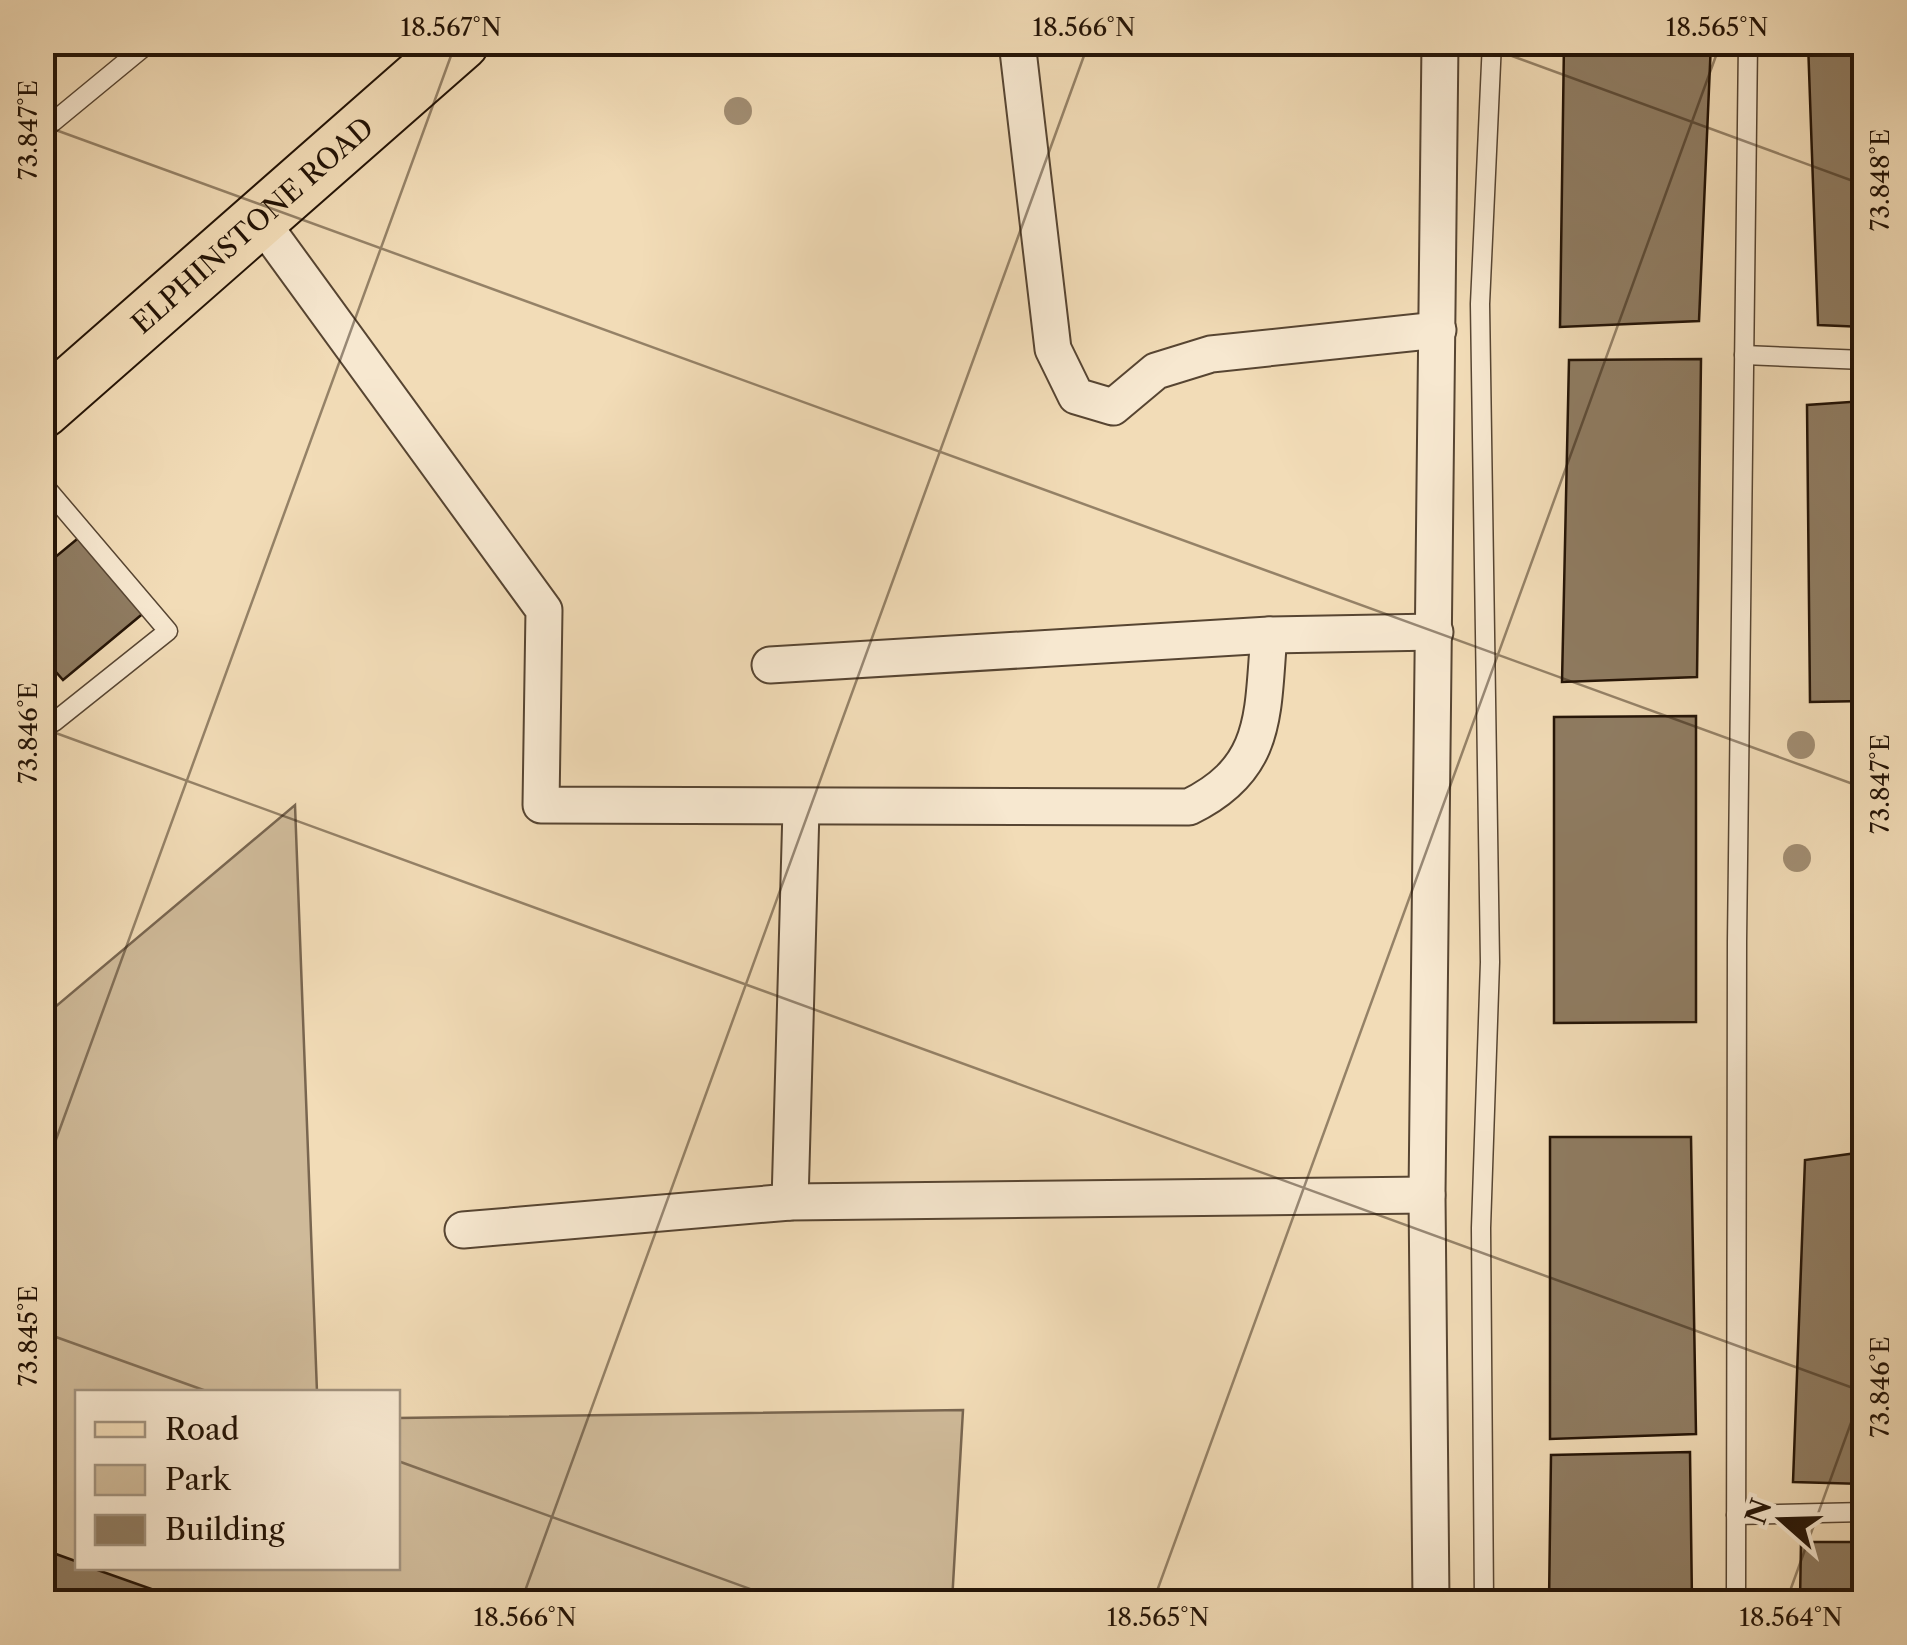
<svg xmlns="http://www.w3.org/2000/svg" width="1907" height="1645" font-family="'Libre Caslon Text',serif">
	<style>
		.green { fill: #cfba99; stroke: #796650; stroke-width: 2.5 }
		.building { fill: #8f7c62; stroke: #231306; stroke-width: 2.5 }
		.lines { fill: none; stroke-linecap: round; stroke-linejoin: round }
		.lane-casing { stroke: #574532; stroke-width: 21 }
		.street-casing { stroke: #574532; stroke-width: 39 }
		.primary-casing { stroke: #231306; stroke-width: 59 }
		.lane { stroke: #f7e8d0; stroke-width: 18 }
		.street { stroke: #f7e8d0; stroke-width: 35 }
		.primary { stroke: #f2dcb7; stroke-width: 55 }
		.tree { fill: #a18d72 }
		.ticks { fill: none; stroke: #231306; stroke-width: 2.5; stroke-opacity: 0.45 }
		.labels { text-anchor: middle; stroke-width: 8; stroke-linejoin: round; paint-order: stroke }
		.street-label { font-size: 28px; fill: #231306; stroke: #f7e8d0 }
		.neatline { fill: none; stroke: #231306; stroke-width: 4 }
		.ticks-label { font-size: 25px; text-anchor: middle; fill: #231306 }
	</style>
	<rect width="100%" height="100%" fill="#f2dcb7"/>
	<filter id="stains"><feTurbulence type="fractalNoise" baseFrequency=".002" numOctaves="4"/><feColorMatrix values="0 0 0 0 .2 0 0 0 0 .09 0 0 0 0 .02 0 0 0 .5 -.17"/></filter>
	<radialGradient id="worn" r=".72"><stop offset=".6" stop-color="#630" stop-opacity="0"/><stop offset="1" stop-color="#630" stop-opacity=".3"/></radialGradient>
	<polygon class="green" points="295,805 317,1392 78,1392 78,1568 398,1568 398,1418 963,1410 952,1602 43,1602 42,1018"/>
	<g class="building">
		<polygon points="1564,42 1711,42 1699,321 1560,327"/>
		<polygon points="1808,42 1864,42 1864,327 1818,325"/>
		<polygon points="1701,359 1697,677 1562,682 1569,360"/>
		<polygon points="1864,401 1864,701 1810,702 1807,405"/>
		<polygon points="82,535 146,611 63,680 42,656 42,568"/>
		<polygon points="1696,716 1696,1022 1554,1023 1554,717"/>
		<polygon points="1550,1137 1691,1137 1696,1434 1550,1439"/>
		<polygon points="1864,1152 1864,1484 1793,1482 1805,1160"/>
		<polygon points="1690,1452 1692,1602 1549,1602 1551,1455"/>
		<polygon points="1801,1542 1864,1542 1864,1602 1800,1602"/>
		<polygon points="42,1549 78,1562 78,1568 92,1568 188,1602 42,1602"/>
	</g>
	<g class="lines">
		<g class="lane-casing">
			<g id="lane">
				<polyline points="42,131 150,42"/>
				<polyline points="1744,355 1864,360"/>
				<polyline points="42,483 168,631 54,722 42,709"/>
				<polyline points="1736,1515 1864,1512"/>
				<polyline points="1484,1602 1481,1228 1490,962 1480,304 1492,42"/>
				<polyline points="1736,1602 1737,941 1748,42"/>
			</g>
		</g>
		<g class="street-casing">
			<g id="street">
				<polyline points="1017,42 1053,349 1076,396 1113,407 1156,371 1211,354 1438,330"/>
				<path d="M260,220L544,610L541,805L1189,807C1269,768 1262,713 1269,635"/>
				<polyline points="770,665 1269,635 1435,632"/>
				<polyline points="790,1202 801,809"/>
				<polyline points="463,1230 790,1202 1427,1195"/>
				<polyline points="1431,1602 1427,1195 1440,42"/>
			</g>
		</g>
		<g class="primary-casing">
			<g id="primary">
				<path id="s1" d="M42,410L461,42"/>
			</g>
		</g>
		<use href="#lane" class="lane"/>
		<use href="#street" class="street"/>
		<use href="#primary" class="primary"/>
	</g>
	<g class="tree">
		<circle cx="738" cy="111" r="14"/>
		<circle cx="1801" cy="745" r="14"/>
		<circle cx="1797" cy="858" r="14"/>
	</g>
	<path class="ticks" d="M1474,42L1864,185M42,125L1864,788M42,728L1864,1392M42,1178L456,42M42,1332L209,1392M398,1461L786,1602M521,1602L1089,42M1153,1602L1721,42M1786,1602L1864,1387"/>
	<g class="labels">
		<g class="street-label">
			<text dy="10" stroke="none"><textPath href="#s1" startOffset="280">ELPHINSTONE ROAD</textPath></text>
		</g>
	</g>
	<rect width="1907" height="1645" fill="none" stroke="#f2dcb7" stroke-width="110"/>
	<rect x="75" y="1390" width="325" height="180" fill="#f7e8d0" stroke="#a2937f" stroke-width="2.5"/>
	<rect x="95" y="1422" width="50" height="15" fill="#f2dcb7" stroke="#a2937f" stroke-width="2.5"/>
	<text x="165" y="1440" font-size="30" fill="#231306">Road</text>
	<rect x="95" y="1465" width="50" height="30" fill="#cfba99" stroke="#a2937f" stroke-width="2.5"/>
	<text x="165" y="1490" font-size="30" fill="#231306">Park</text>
	<rect x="95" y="1515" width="50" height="30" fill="#8f7c62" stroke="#a2937f" stroke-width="2.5"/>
	<text x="165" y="1540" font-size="30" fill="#231306">Building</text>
	<g transform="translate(1782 1520) rotate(290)" stroke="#f7e8d0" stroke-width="8" paint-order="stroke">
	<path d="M0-8L18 38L0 25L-18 38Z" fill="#231306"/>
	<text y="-15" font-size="28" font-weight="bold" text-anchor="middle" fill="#231306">N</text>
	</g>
	<rect x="55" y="55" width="1797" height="1535" class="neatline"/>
	<g class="ticks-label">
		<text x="451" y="36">18.567°N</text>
		<text x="1084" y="36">18.566°N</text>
		<text x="1717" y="36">18.565°N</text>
		<text transform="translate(28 130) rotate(-90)" y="9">73.847°E</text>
		<text transform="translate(1880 180) rotate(-90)" y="9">73.848°E</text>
		<text transform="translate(28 733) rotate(-90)" y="9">73.846°E</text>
		<text transform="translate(1880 784) rotate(-90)" y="9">73.847°E</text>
		<text transform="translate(28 1336) rotate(-90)" y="9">73.845°E</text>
		<text transform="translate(1880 1387) rotate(-90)" y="9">73.846°E</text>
		<text x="525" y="1626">18.566°N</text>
		<text x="1158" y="1626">18.565°N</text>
		<text x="1791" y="1626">18.564°N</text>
	</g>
	<rect width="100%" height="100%" filter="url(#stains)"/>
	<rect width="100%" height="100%" fill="url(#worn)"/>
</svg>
